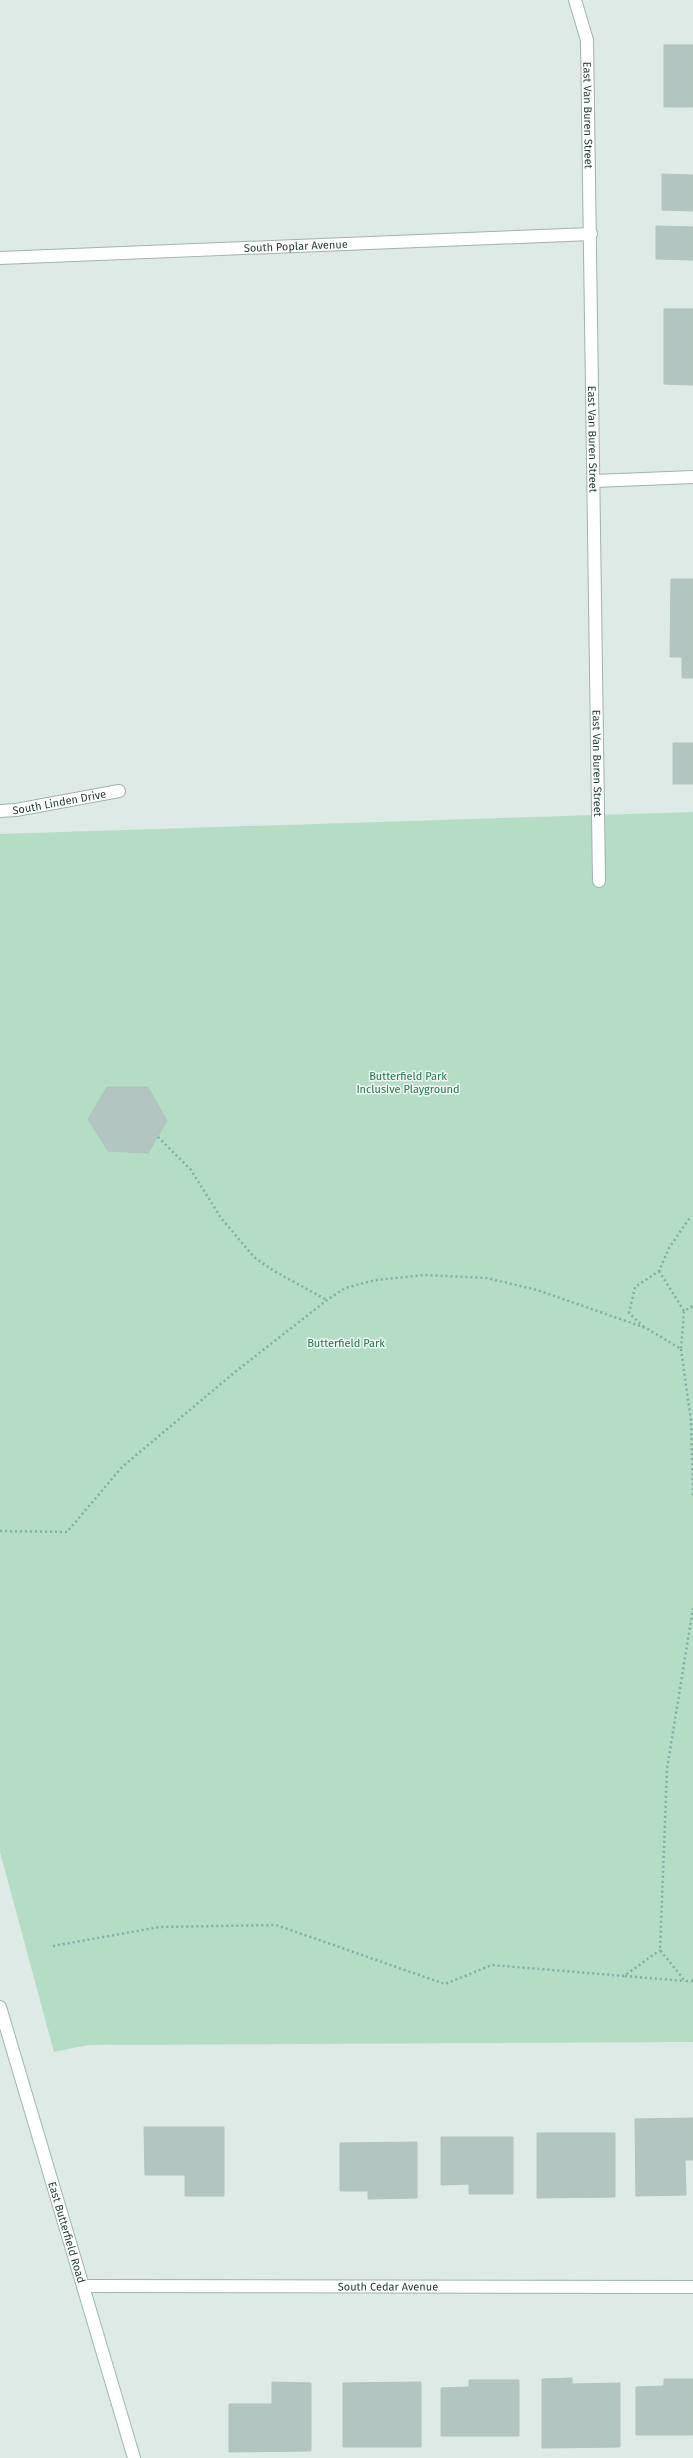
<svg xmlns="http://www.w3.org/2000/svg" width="693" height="2458" font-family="'Fira Sans',sans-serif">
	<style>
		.green { fill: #b5ddc5 }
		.building { fill: #b3c5c0; stroke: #b0c4be }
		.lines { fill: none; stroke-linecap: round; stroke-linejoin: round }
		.street-casing { stroke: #a1b2ae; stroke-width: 14 }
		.secondary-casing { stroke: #9db7b0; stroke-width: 14 }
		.path { stroke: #7cb0a6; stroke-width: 2.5; stroke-dasharray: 2 3; stroke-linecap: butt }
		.street { stroke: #fff; stroke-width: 12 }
		.secondary { stroke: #fff; stroke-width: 12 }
		.labels { text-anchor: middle; stroke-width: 3; stroke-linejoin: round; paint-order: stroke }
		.street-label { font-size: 11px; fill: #1f3a37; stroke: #eef7f4 }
		.park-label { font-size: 11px; fill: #27734e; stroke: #eef7f4 }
	</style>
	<rect width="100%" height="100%" fill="#deeae6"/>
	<polygon class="green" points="693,812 693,2042 88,2045 54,2052 0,1852 0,834"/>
	<g class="building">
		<rect x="664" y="45" width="29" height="62"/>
		<polygon points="662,174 693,175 693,211 662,210"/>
		<polygon points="656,226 693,227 693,260 656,259"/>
		<polygon points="664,309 693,309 693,385 664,384"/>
		<polygon points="671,579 693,579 693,678 682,678 682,657 670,657"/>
		<rect x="673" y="743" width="20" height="41"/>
		<polygon points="107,1087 148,1087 167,1121 148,1153 108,1151 88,1119"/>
		<polygon points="693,2118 693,2160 685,2160 686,2195 636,2196 635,2119"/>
		<polygon points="144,2127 224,2127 224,2196 185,2196 185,2175 145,2175"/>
		<polygon points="537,2133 615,2133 615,2197 537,2198"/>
		<polygon points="441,2137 513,2137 513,2194 469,2194 469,2184 441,2185"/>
		<polygon points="417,2142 417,2198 368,2199 368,2191 340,2191 340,2143"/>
		<polygon points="572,2378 572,2384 620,2383 620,2447 542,2448 542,2379"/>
		<polygon points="664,2379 693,2379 693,2435 636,2435 636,2387 664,2386"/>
		<polygon points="469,2380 519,2380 519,2436 441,2436 441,2388 469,2387"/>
		<polygon points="272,2382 311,2383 311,2451 229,2452 229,2404 272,2404"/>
		<polygon points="421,2382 421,2447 343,2447 343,2383"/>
	</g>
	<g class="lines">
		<g class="street-casing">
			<g id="street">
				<path id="s1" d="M575,0L587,40L599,881"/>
				<path id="s2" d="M0,258L591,234"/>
				<polyline points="594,481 693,477"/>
				<path id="s3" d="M0,811L16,810L119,791"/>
				<path id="s4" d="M83,2286L693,2287"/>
			</g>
		</g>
		<g class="secondary-casing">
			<g id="secondary">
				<path id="s5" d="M0,2007L134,2458"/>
			</g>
		</g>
		<g class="path">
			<polyline points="158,1137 191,1170 221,1218 254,1257 274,1271 327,1300"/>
			<polyline points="659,1271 684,1311"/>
			<polyline points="644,1327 629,1313 635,1287 659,1271 669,1248 691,1216"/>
			<polyline points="681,1349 691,1421 693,1498"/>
			<polyline points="0,1531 67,1532 122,1467 235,1372 327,1300 345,1288 376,1280 424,1275 487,1278 537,1290 646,1328 681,1349 684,1311 693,1306"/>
			<polyline points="693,1608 667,1769 660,1950 685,1981 693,1981"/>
			<polyline points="53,1946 159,1927 276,1925 445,1984 492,1965 624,1976 660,1950"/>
			<polyline points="625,1976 685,1981"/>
		</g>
		<use href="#street" class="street"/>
		<use href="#secondary" class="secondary"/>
	</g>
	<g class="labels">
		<g class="street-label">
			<text dy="4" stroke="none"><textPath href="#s1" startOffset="117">East Van Buren Street</textPath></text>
			<text dy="4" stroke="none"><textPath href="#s2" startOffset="296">South Poplar Avenue</textPath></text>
			<text dy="4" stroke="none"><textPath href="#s1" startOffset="441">East Van Buren Street</textPath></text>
			<text dy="4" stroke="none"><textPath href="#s1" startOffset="765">East Van Buren Street</textPath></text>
			<text dy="4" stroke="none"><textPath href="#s3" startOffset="60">South Linden Drive</textPath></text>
			<text dy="4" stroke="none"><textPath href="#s5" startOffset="235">East Butterfield Road</textPath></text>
			<text dy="4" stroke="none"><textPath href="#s4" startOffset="305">South Cedar Avenue</textPath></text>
		</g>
		<g class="park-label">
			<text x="408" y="1080">Butterfield Park<tspan x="408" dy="13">Inclusive Playground</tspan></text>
			<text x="346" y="1347">Butterfield Park</text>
		</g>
	</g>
</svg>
